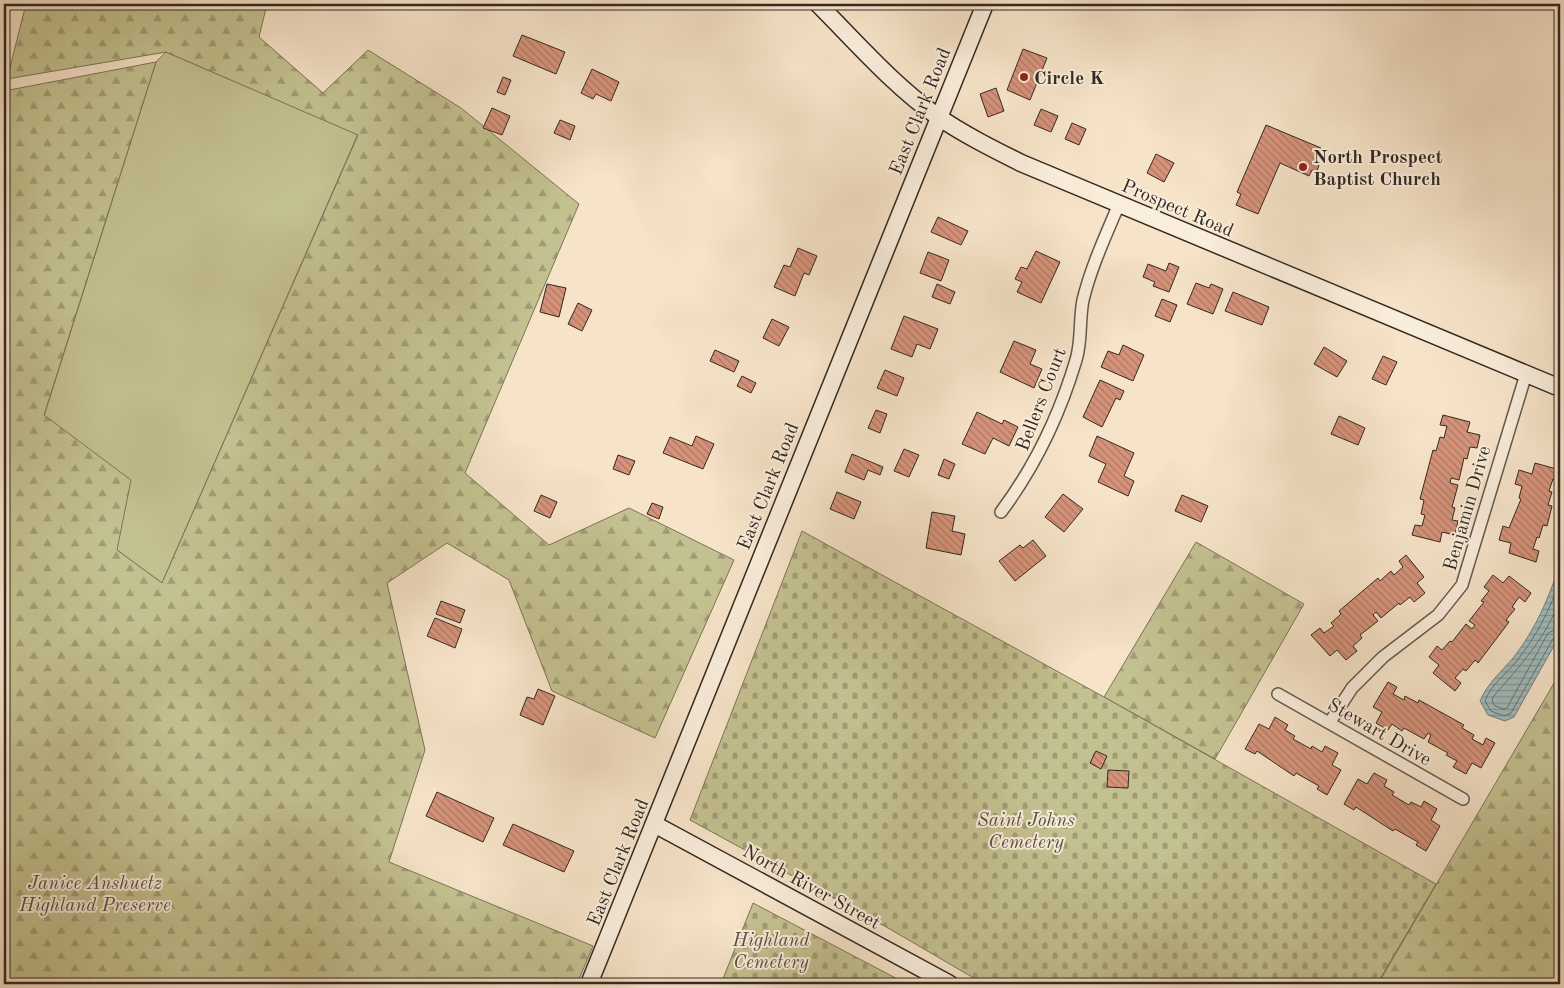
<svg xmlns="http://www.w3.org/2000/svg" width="1564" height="988" font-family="'Old Standard TT',serif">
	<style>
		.green { fill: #c4c190; stroke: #7c7459 }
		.forest { fill: url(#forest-firs); stroke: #7c7459 }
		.cemetery { fill: url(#cemetery-stones); stroke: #7c7459 }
		.water { fill: url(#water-rules); stroke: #748180 }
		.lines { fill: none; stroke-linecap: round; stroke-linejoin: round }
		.shore { stroke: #6a7270; stroke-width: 1 }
		.building { fill: url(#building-back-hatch); stroke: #342822 }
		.street-casing { stroke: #64574c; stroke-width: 14 }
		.secondary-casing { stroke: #342822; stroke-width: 19 }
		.street { stroke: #f9eddb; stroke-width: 11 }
		.secondary { stroke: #f9eddb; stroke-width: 16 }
		.poi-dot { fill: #8f2418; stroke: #f9eddb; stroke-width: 2 }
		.labels { text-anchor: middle; stroke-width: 4; stroke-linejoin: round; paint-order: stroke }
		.poi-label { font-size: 19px; font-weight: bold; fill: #342822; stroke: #f9eddb; text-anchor: start }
		.street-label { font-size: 19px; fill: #342822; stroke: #f9eddb }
		.park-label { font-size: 19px; font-style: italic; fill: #584e3e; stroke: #f9eddb }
	</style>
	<defs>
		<pattern id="forest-firs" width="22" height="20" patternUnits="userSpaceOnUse" patternTransform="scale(1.25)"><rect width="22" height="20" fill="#c4c190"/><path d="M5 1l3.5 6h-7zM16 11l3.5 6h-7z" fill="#a09d75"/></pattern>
		<pattern id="cemetery-stones" width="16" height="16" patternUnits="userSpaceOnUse" patternTransform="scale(1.25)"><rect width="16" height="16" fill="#c4c190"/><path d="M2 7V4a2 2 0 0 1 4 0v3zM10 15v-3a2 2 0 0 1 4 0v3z" fill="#a09d75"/></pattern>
		<pattern id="water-rules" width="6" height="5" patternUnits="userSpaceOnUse" patternTransform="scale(1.25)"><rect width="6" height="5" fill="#9fbdbe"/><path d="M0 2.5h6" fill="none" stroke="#829a9a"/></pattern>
		<pattern id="building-back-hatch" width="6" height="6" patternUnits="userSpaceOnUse" patternTransform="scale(1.25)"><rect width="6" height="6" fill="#d6937a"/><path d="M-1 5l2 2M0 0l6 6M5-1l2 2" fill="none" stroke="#ae7864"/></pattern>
	</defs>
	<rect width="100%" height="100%" fill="#f6e3c8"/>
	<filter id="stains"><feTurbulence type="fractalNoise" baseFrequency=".004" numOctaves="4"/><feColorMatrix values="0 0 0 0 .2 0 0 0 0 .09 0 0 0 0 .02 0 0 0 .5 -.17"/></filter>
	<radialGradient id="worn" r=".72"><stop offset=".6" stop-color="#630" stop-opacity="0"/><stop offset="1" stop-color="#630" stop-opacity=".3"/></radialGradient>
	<polygon class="green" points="166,52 358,134 162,583 117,550 44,416 156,62"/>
	<g class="forest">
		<polygon points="26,4 267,4 259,37 323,93 368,50 461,108 579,204 465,473 549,545 629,508 734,560 655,738 552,691 509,580 447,543 387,583 425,750 389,862 593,946 577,984 4,984 4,91 156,62 44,415 131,480 117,550 162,583 358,135 166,52 7,79"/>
		<polygon points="1196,542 1304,604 1215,759 1104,697"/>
		<polygon points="1560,673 1560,984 1378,984"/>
	</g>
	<g class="cemetery">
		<polygon points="802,531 1104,697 1436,884 1377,984 984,984 888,928 690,820"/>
		<polygon points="753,903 907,984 721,984"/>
	</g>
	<path class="water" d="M1560,565V635L1514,717L1505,721L1488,715L1480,701C1487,684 1501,672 1513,658C1537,627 1547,601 1560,565Z"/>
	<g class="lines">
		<g class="shore">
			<path d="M1560,580C1550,610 1536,637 1516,662C1506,674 1490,686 1485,701L1491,711L1504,716L1511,713L1554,637L1560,634"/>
			<path d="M1560,599C1547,637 1519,667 1493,697L1492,701L1495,706L1504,709L1507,708L1548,633L1560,628"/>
		</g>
	</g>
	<g class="building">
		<polygon points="522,35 565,52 556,74 513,56"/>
		<polygon points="1023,49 1047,58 1030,100 1007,90"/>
		<polygon points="592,69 619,82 611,101 596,94 593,99 581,93"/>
		<polygon points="503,77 511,80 505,95 497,92"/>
		<polygon points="996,88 1004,111 988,117 980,94"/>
		<polygon points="492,108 510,116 502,135 483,128"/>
		<polygon points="1041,109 1058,116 1051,132 1034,125"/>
		<polygon points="560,120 575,126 570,140 554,133"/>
		<polygon points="1072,123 1086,129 1079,145 1065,139"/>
		<polygon points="1266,125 1321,148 1316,161 1320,162 1317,171 1312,170 1309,176 1280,163 1258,214 1236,205 1241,194 1237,192"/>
		<polygon points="1156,154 1174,163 1164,182 1147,173"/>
		<polygon points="938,217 968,231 961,245 931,232"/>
		<polygon points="798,248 817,256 809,275 804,273 795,296 774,287 784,265 790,267"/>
		<polygon points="1036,251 1060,262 1041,303 1017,292 1022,282 1015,279 1021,267 1027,269"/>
		<polygon points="928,252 949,260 941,281 920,273"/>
		<polygon points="1169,263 1179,267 1169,292 1153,286 1155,282 1143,277 1148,264 1166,271"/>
		<polygon points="1196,283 1209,288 1211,284 1223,289 1213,314 1187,304"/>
		<polygon points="547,284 566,288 559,317 540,312"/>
		<polygon points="937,284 955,292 950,304 932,297"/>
		<polygon points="1233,292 1269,307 1262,325 1225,311"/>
		<polygon points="1162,299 1177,305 1170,322 1155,316"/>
		<polygon points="578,303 592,310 582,331 568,324"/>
		<polygon points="904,316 938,329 930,349 917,344 912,357 891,349"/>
		<polygon points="772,319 789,327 779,346 763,338"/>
		<polygon points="1014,341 1036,350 1030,364 1042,369 1034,388 1000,372"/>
		<polygon points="1123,345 1144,355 1133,381 1101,367 1108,351 1119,355"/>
		<polygon points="1324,347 1347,361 1337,377 1314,364"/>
		<polygon points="715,350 739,361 734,372 710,361"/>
		<polygon points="1383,356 1397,362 1386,385 1372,379"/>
		<polygon points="885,370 904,378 897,396 877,388"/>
		<polygon points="742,376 756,383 751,393 737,386"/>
		<polygon points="1100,380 1124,391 1120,400 1116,398 1102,427 1083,417"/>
		<polygon points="876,410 887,414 880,433 868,428"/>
		<polygon points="977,412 1002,424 1004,420 1018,427 1009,446 993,438 985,454 962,444"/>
		<polygon points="1443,415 1470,422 1467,432 1480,435 1477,448 1470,447 1467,459 1464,458 1459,480 1451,478 1450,483 1458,485 1452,507 1455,508 1452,520 1458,521 1455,535 1442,532 1440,542 1412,535 1415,525 1422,526 1425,515 1421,514 1424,500 1420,499 1433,450 1436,451 1440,437 1444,438 1447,426 1440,425"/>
		<polygon points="1339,416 1365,428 1358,445 1331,434"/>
		<polygon points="696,436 714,444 703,469 663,453 670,437 692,446"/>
		<polygon points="1097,436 1134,453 1124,476 1134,481 1128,496 1098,482 1106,464 1089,456"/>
		<polygon points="904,449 919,455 909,477 894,471"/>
		<polygon points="852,454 883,467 880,475 868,470 864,480 845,472"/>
		<polygon points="618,455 635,461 629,475 613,469"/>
		<polygon points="944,459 955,464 949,479 938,475"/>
		<polygon points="1535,463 1560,470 1560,481 1553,479 1549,491 1552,492 1548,505 1552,506 1547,526 1543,525 1539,538 1537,537 1533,549 1539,551 1536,562 1509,553 1511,543 1499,540 1503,526 1509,528 1521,499 1519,498 1522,486 1515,484 1519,470 1532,474"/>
		<polygon points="837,492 861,502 854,519 830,509"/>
		<polygon points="1063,494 1083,509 1064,532 1045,517"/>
		<polygon points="541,495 557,502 550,518 534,511"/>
		<polygon points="1182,495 1208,506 1201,522 1175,511"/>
		<polygon points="652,503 663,507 659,519 647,514"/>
		<polygon points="932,512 955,516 952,531 965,534 961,555 926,548"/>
		<polygon points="1033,540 1046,556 1015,581 999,561 1020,545 1023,548"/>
		<polygon points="1406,555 1424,577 1417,583 1425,593 1414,602 1410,597 1400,605 1399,603 1381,618 1376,612 1373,615 1378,621 1360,635 1362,638 1353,646 1357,651 1346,660 1337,650 1330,656 1311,635 1320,628 1324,633 1334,626 1331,623 1341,614 1339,611 1378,578 1380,581 1391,571 1394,575 1403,567 1399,561"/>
		<polygon points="1493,575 1503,583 1509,576 1531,593 1525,602 1519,597 1512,607 1515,609 1506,620 1509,622 1478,663 1475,660 1466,671 1463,669 1455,678 1461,683 1455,691 1433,673 1439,665 1429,657 1437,646 1442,650 1450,641 1452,642 1466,624 1472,629 1475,625 1469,621 1484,602 1481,601 1489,591 1484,587"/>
		<polygon points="441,601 465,610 460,623 436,614"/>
		<polygon points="435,618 462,629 455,648 427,636"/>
		<polygon points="1388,682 1397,687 1393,694 1404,700 1405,696 1418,703 1419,700 1464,725 1462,728 1474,735 1472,739 1483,745 1486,738 1495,743 1481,768 1472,763 1466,774 1453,767 1457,761 1446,755 1448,753 1428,742 1431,735 1428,733 1424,739 1404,728 1402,731 1392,724 1388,730 1376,723 1382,712 1373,707"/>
		<polygon points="538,689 555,696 543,725 520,715 527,697 534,699"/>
		<polygon points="1275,717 1288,725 1285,730 1295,736 1293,739 1311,749 1312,746 1322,752 1325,746 1338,753 1332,765 1341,770 1327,795 1317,789 1319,786 1296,773 1294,776 1257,751 1255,754 1245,749 1259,724 1269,729"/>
		<polygon points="1096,751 1107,756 1101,769 1090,763"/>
		<polygon points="1108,770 1129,771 1128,788 1107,787"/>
		<polygon points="1374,773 1387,780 1384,786 1394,792 1392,795 1409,805 1411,802 1421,807 1424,801 1437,809 1431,820 1440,826 1426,851 1416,845 1418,842 1395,829 1393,831 1356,807 1354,810 1344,804 1358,779 1367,784"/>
		<polygon points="437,792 494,818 483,842 426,816"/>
		<polygon points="513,824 574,851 564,872 503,845"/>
	</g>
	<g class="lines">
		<g class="street-casing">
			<g id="street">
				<path d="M1001,512C1036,465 1059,417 1076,360C1082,341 1079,320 1083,300C1091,267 1106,235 1119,204"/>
				<polyline points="1278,694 1463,799"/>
				<polyline points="1330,722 1352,688 1383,657 1438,615 1462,585 1526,374"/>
			</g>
		</g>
		<g class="secondary-casing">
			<g id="secondary">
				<path d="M818,4C856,42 893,85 937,116C963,134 993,149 1021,163L1560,388"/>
				<polyline points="654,824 950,984"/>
				<polyline points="589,984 985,4"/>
			</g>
		</g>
		<use href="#street" class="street"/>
		<use href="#secondary" class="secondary"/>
	</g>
	<g class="poi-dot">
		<circle cx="1024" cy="77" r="5"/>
		<circle cx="1303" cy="167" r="5"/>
	</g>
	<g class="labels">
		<g class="poi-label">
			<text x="1034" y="84">Circle K</text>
			<text x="1313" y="163">North Prospect<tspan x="1313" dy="22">Baptist Church</tspan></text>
		</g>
		<g class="street-label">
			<text transform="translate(919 111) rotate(-68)" y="7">East Clark Road</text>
			<text transform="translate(1178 207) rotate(23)" y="7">Prospect Road</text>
			<text transform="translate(1040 399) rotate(-69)" y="7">Bellers Court</text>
			<text transform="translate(767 486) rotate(-68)" y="7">East Clark Road</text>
			<text transform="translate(1466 508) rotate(-74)" y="7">Benjamin Drive</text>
			<text transform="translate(1380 731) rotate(30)" y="7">Stewart Drive</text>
			<text transform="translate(617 862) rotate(-68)" y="7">East Clark Road</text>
			<text transform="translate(812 886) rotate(29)" y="7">North River Street</text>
		</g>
		<g class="park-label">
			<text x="1026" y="826">Saint Johns<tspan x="1026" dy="22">Cemetery</tspan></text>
			<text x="95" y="889">Janice Anshuetz<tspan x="95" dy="22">Highland Preserve</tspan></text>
			<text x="771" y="946">Highland<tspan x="771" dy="22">Cemetery</tspan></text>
		</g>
	</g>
	<rect width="1564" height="988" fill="none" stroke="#f6e3c8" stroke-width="20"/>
	<rect x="5" y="5" width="1554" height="978" fill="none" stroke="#342822" stroke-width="2.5"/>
	<rect x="10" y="10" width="1544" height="968" fill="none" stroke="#342822"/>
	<rect width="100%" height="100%" filter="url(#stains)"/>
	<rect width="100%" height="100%" fill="url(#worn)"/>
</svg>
